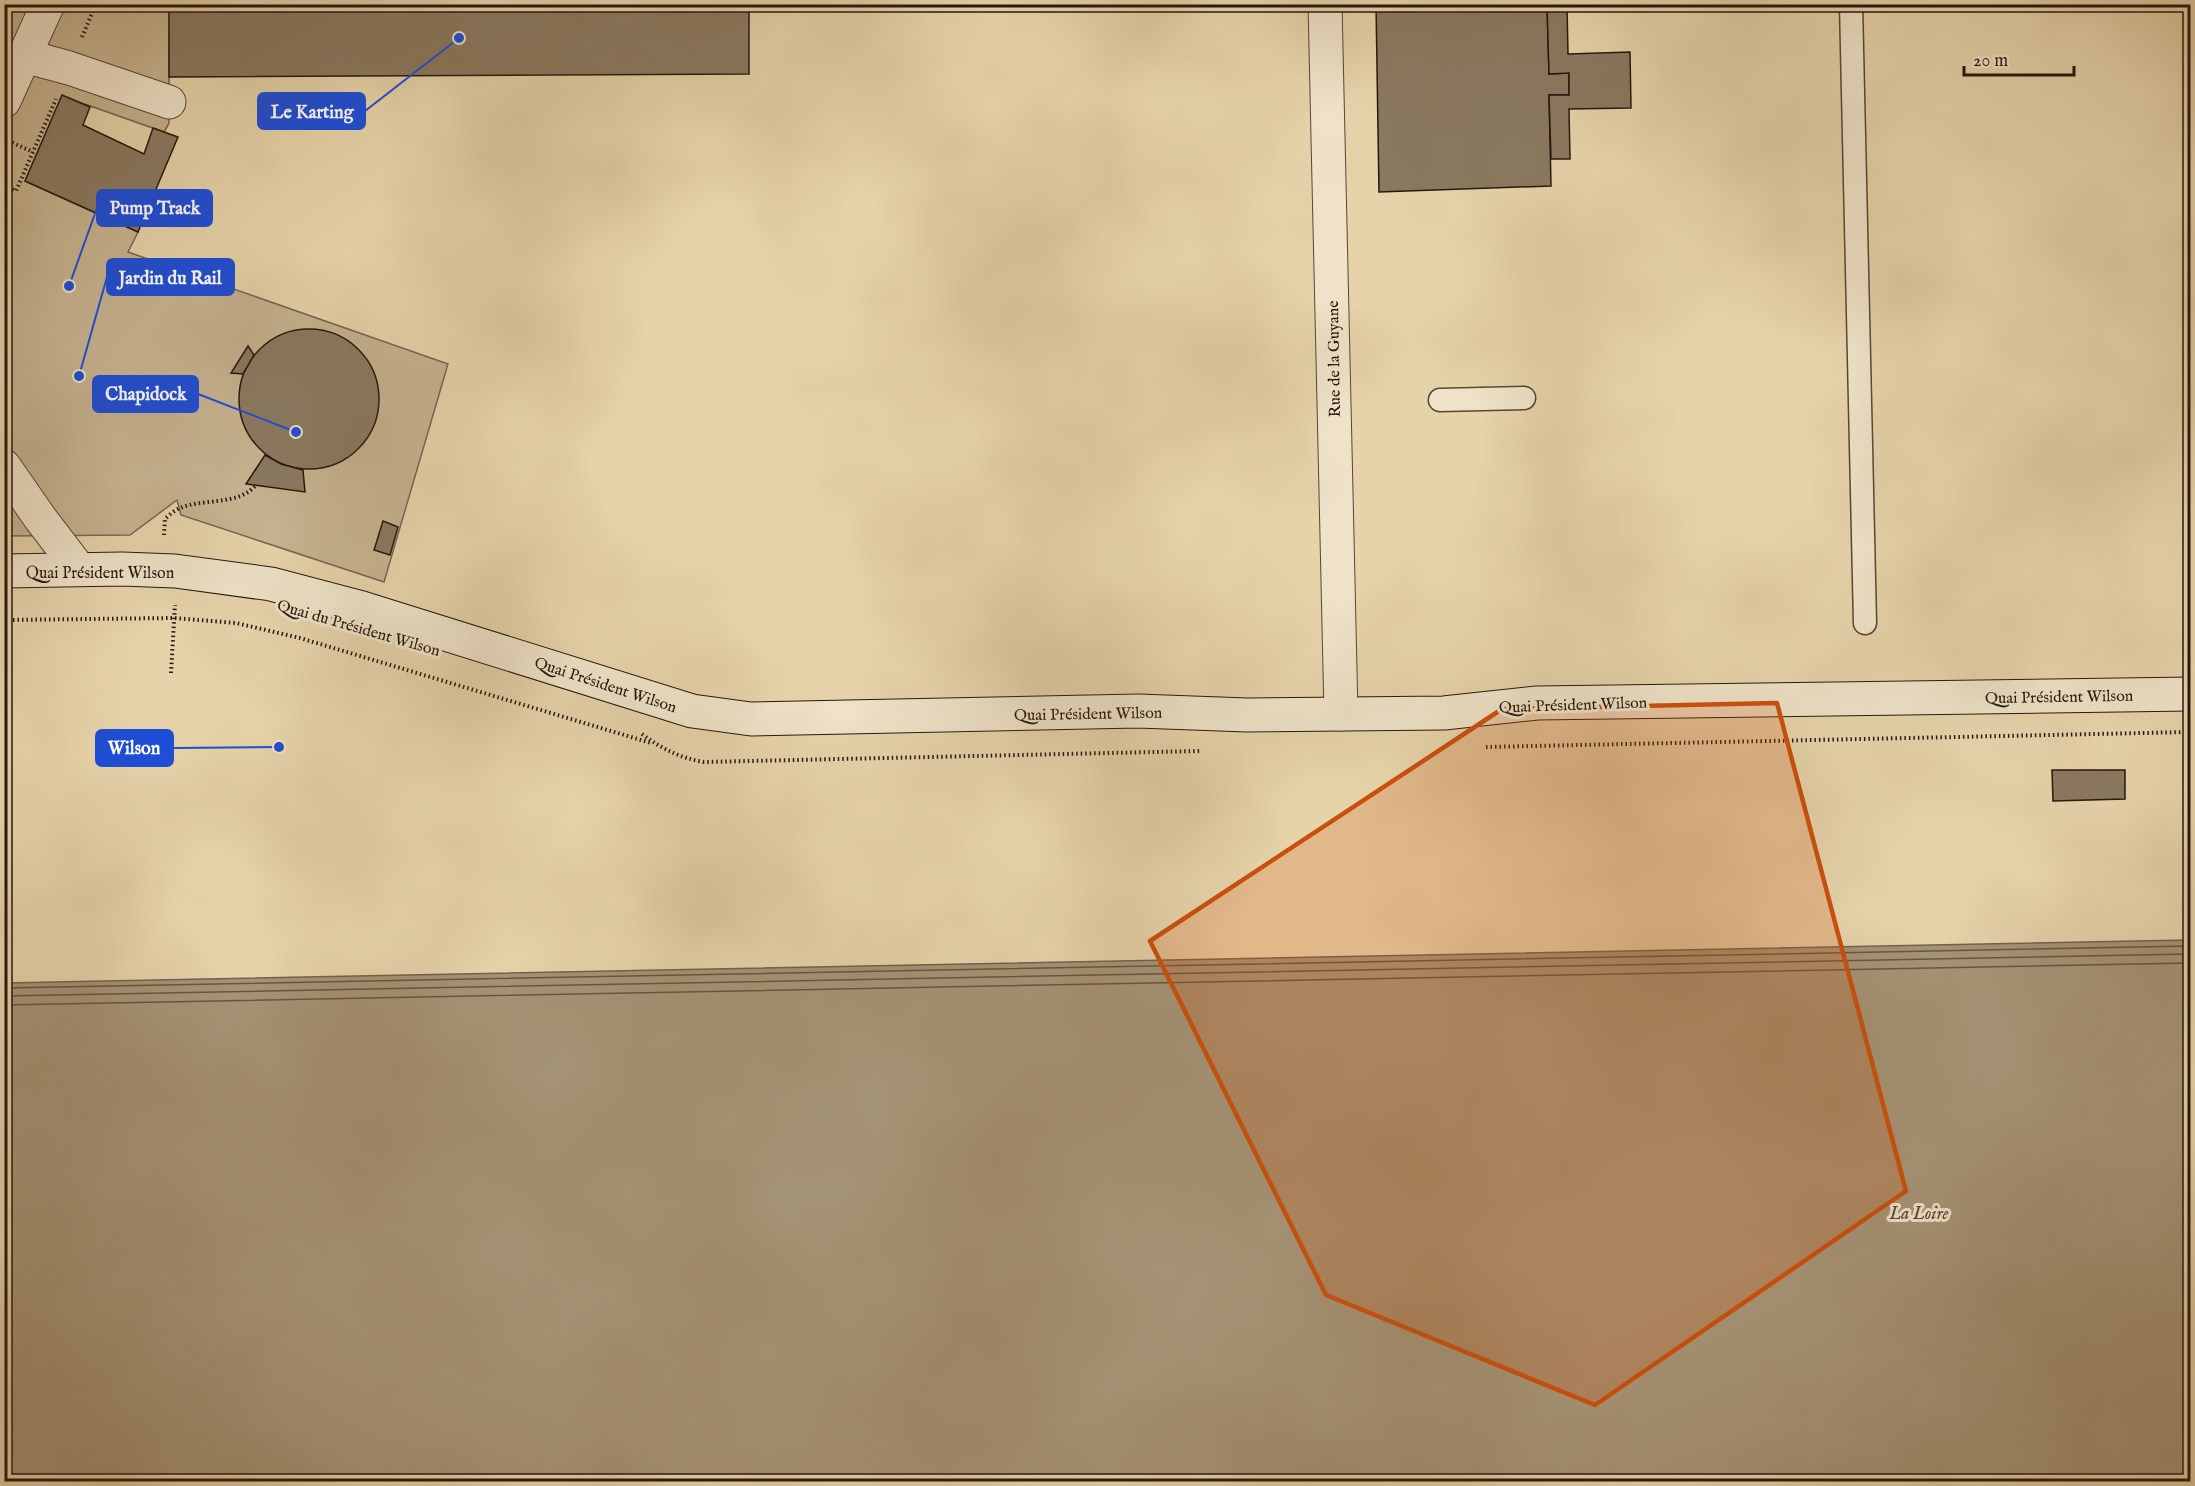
<svg xmlns="http://www.w3.org/2000/svg" width="2195" height="1486" font-family="'IM FELL English',serif">
	<style>
		.green { fill: #c6b390; stroke: #766550; stroke-width: 1.5 }
		.water { fill: #a59375; stroke: #73614c; stroke-width: 1.5 }
		.lines { fill: none; stroke-linecap: round; stroke-linejoin: round }
		.shore { stroke: #665542; stroke-width: 1.5 }
		.building { fill: #8a7960; stroke: #27170f; stroke-width: 1.5 }
		.service-casing { stroke: #574636; stroke-width: 25 }
		.pedestrian-casing { stroke: #574636; stroke-width: 35 }
		.minor-casing { stroke: #574636; stroke-width: 35 }
		.secondary-casing { stroke: #27170f; stroke-width: 35 }
		.path { stroke: #27170f; stroke-width: 4; stroke-dasharray: 1.5 3; stroke-linecap: butt }
		.service { stroke: #efe2c8; stroke-width: 22 }
		.pedestrian { stroke: #efe2c8; stroke-width: 33 }
		.minor { stroke: #efe2c8; stroke-width: 33 }
		.secondary { stroke: #efe2c8; stroke-width: 33 }
		.marked { fill: #cb4f0c; fill-opacity: 0.2; stroke: #cb4f0c; stroke-width: 4.5; stroke-linejoin: round }
		.labels { text-anchor: middle; stroke-width: 6; stroke-linejoin: round; paint-order: stroke }
		.street-label { font-size: 16px; fill: #27170f; stroke: #efe2c8 }
		.water-label { font-size: 18px; font-style: italic; fill: #594938; stroke: #efe2c8 }
		.leader { fill: none; stroke: #1d4ed8; stroke-width: 2 }
		.callout-dot { fill: #1d4ed8; stroke: #efe2c8; stroke-width: 2 }
		.callout { fill: #1d4ed8; stroke: #1d4ed8; stroke-width: 2 }
		.callout-label { font-size: 18px; text-anchor: middle; font-weight: bold; fill: #fff }
	</style>
	<rect width="100%" height="100%" fill="#e6d3aa"/>
	<filter id="stains"><feTurbulence type="fractalNoise" baseFrequency=".00333" numOctaves="4"/><feColorMatrix values="0 0 0 0 .2 0 0 0 0 .09 0 0 0 0 .02 0 0 0 .5 -.17"/></filter>
	<radialGradient id="worn" r=".72"><stop offset=".6" stop-color="#630" stop-opacity="0"/><stop offset="1" stop-color="#630" stop-opacity=".3"/></radialGradient>
	<polygon class="green" points="4,5 169,5 169,123 164,132 62,96 25,181 138,232 128,252 448,364 384,582 181,515 177,500 130,535 5,536"/>
	<polygon class="water" points="2190,940 2190,1481 5,1481 5,983"/>
	<g class="lines">
		<g class="shore">
			<polyline points="4,988 2190,946"/>
			<polyline points="4,996 2190,954"/>
			<polyline points="4,1005 2190,963"/>
		</g>
	</g>
	<g class="building">
		<polygon points="169,4 749,4 749,74 169,77"/>
		<polygon points="1376,4 1547,4 1549,74 1569,73 1569,95 1549,95 1551,186 1379,192"/>
		<polygon points="1547,4 1567,4 1568,54 1630,52 1631,108 1569,109 1570,159 1551,159 1549,95 1569,95 1569,73 1549,74"/>
		<polygon points="62,95 90,107 83,125 144,154 153,128 178,137 138,232 25,181"/>
		<circle cx="309" cy="399" r="70"/>
		<polygon points="248,346 254,355 243,374 231,373"/>
		<polygon points="265,455 281,464 303,470 305,492 246,484"/>
		<polygon points="383,521 398,527 390,555 374,550"/>
		<polygon points="2052,770 2125,770 2125,799 2053,801"/>
	</g>
	<g class="lines">
		<g class="service-casing">
			<g id="service">
				<polyline points="1851,4 1865,623"/>
				<polyline points="1440,400 1524,398"/>
			</g>
		</g>
		<g class="pedestrian-casing">
			<g id="pedestrian">
				<polyline points="25,56 69,68 169,102"/>
				<polyline points="4,101 48,4"/>
				<polyline points="4,466 40,518 79,569"/>
			</g>
		</g>
		<g class="minor-casing">
			<polyline id="minor" points="1325,4 1341,714"/>
		</g>
		<g class="secondary-casing">
			<polyline id="secondary" points="4,571 122,569 175,571 271,584 362,608 692,711 751,719 1138,711 1247,715 1444,713 1537,703 2190,694"/>
		</g>
		<g class="path">
			<polyline points="82,37 96,4"/>
			<polyline points="4,139 33,152"/>
			<polyline points="4,186 16,191 56,99"/>
			<path d="M164,535L165,519C169,515 175,510 180,508C204,498 238,506 256,485"/>
			<polyline points="4,620 174,618 236,623 300,638 651,743"/>
			<polyline points="171,673 175,605"/>
			<path d="M642,734C662,749 680,758 704,762L1200,751"/>
			<polyline points="1486,747 2190,732"/>
		</g>
		<use href="#service" class="service"/>
		<use href="#pedestrian" class="pedestrian"/>
		<use href="#minor" class="minor"/>
		<use href="#secondary" class="secondary"/>
	</g>
	<path class="marked" d="M1777,703L1906,1191L1595,1405L1326,1295L1150,941L1502,709Z"/>
	<g class="labels">
		<g class="street-label">
			<text transform="translate(1333 359) rotate(-91)" y="6">Rue de la Guyane</text>
			<text x="100" y="578">Quai Président Wilson</text>
			<text transform="translate(359 627) rotate(16)" y="6">Quai du Président Wilson</text>
			<text transform="translate(606 684) rotate(18)" y="6">Quai Président Wilson</text>
			<text transform="translate(2059 696) rotate(-1)" y="6">Quai Président Wilson</text>
			<text transform="translate(1573 704) rotate(-2)" y="6">Quai Président Wilson</text>
			<text transform="translate(1088 713) rotate(-1)" y="6">Quai Président Wilson</text>
		</g>
		<g class="water-label">
			<text x="1919" y="1219">La Loire</text>
		</g>
	</g>
	<path class="leader" d="M459 38L365 111M69 286L97 208M79 376L107 277M296 432L198 394M279 747L173 748"/>
	<g class="callout-dot">
		<circle cx="459" cy="38" r="6"/>
		<circle cx="69" cy="286" r="6"/>
		<circle cx="79" cy="376" r="6"/>
		<circle cx="296" cy="432" r="6"/>
		<circle cx="279" cy="747" r="6"/>
	</g>
	<g class="callout">
		<rect x="258" y="93" width="107" height="36" rx="6"/>
		<rect x="97" y="190" width="115" height="36" rx="6"/>
		<rect x="107" y="259" width="127" height="36" rx="6"/>
		<rect x="93" y="376" width="105" height="36" rx="6"/>
		<rect x="96" y="730" width="77" height="36" rx="6"/>
	</g>
	<g class="callout-label">
		<text x="312" y="118">Le Karting</text>
		<text x="155" y="214">Pump Track</text>
		<text x="170" y="284">Jardin du Rail</text>
		<text x="146" y="400">Chapidock</text>
		<text x="134" y="754">Wilson</text>
	</g>
	<rect width="2195" height="1486" fill="none" stroke="#e6d3aa" stroke-width="24"/>
	<rect x="6" y="6" width="2183" height="1474" fill="none" stroke="#27170f" stroke-width="3"/>
	<rect x="12" y="12" width="2171" height="1462" fill="none" stroke="#27170f" stroke-width="1.5"/>
	<path d="M1964 66v9h110v-9" fill="none" stroke="#27170f" stroke-width="3"/>
	<text x="1973" y="66" font-size="18" fill="#27170f" stroke="#efe2c8" stroke-width="4.5" paint-order="stroke">20 m</text>
	<rect width="100%" height="100%" filter="url(#stains)"/>
	<rect width="100%" height="100%" fill="url(#worn)"/>
</svg>
